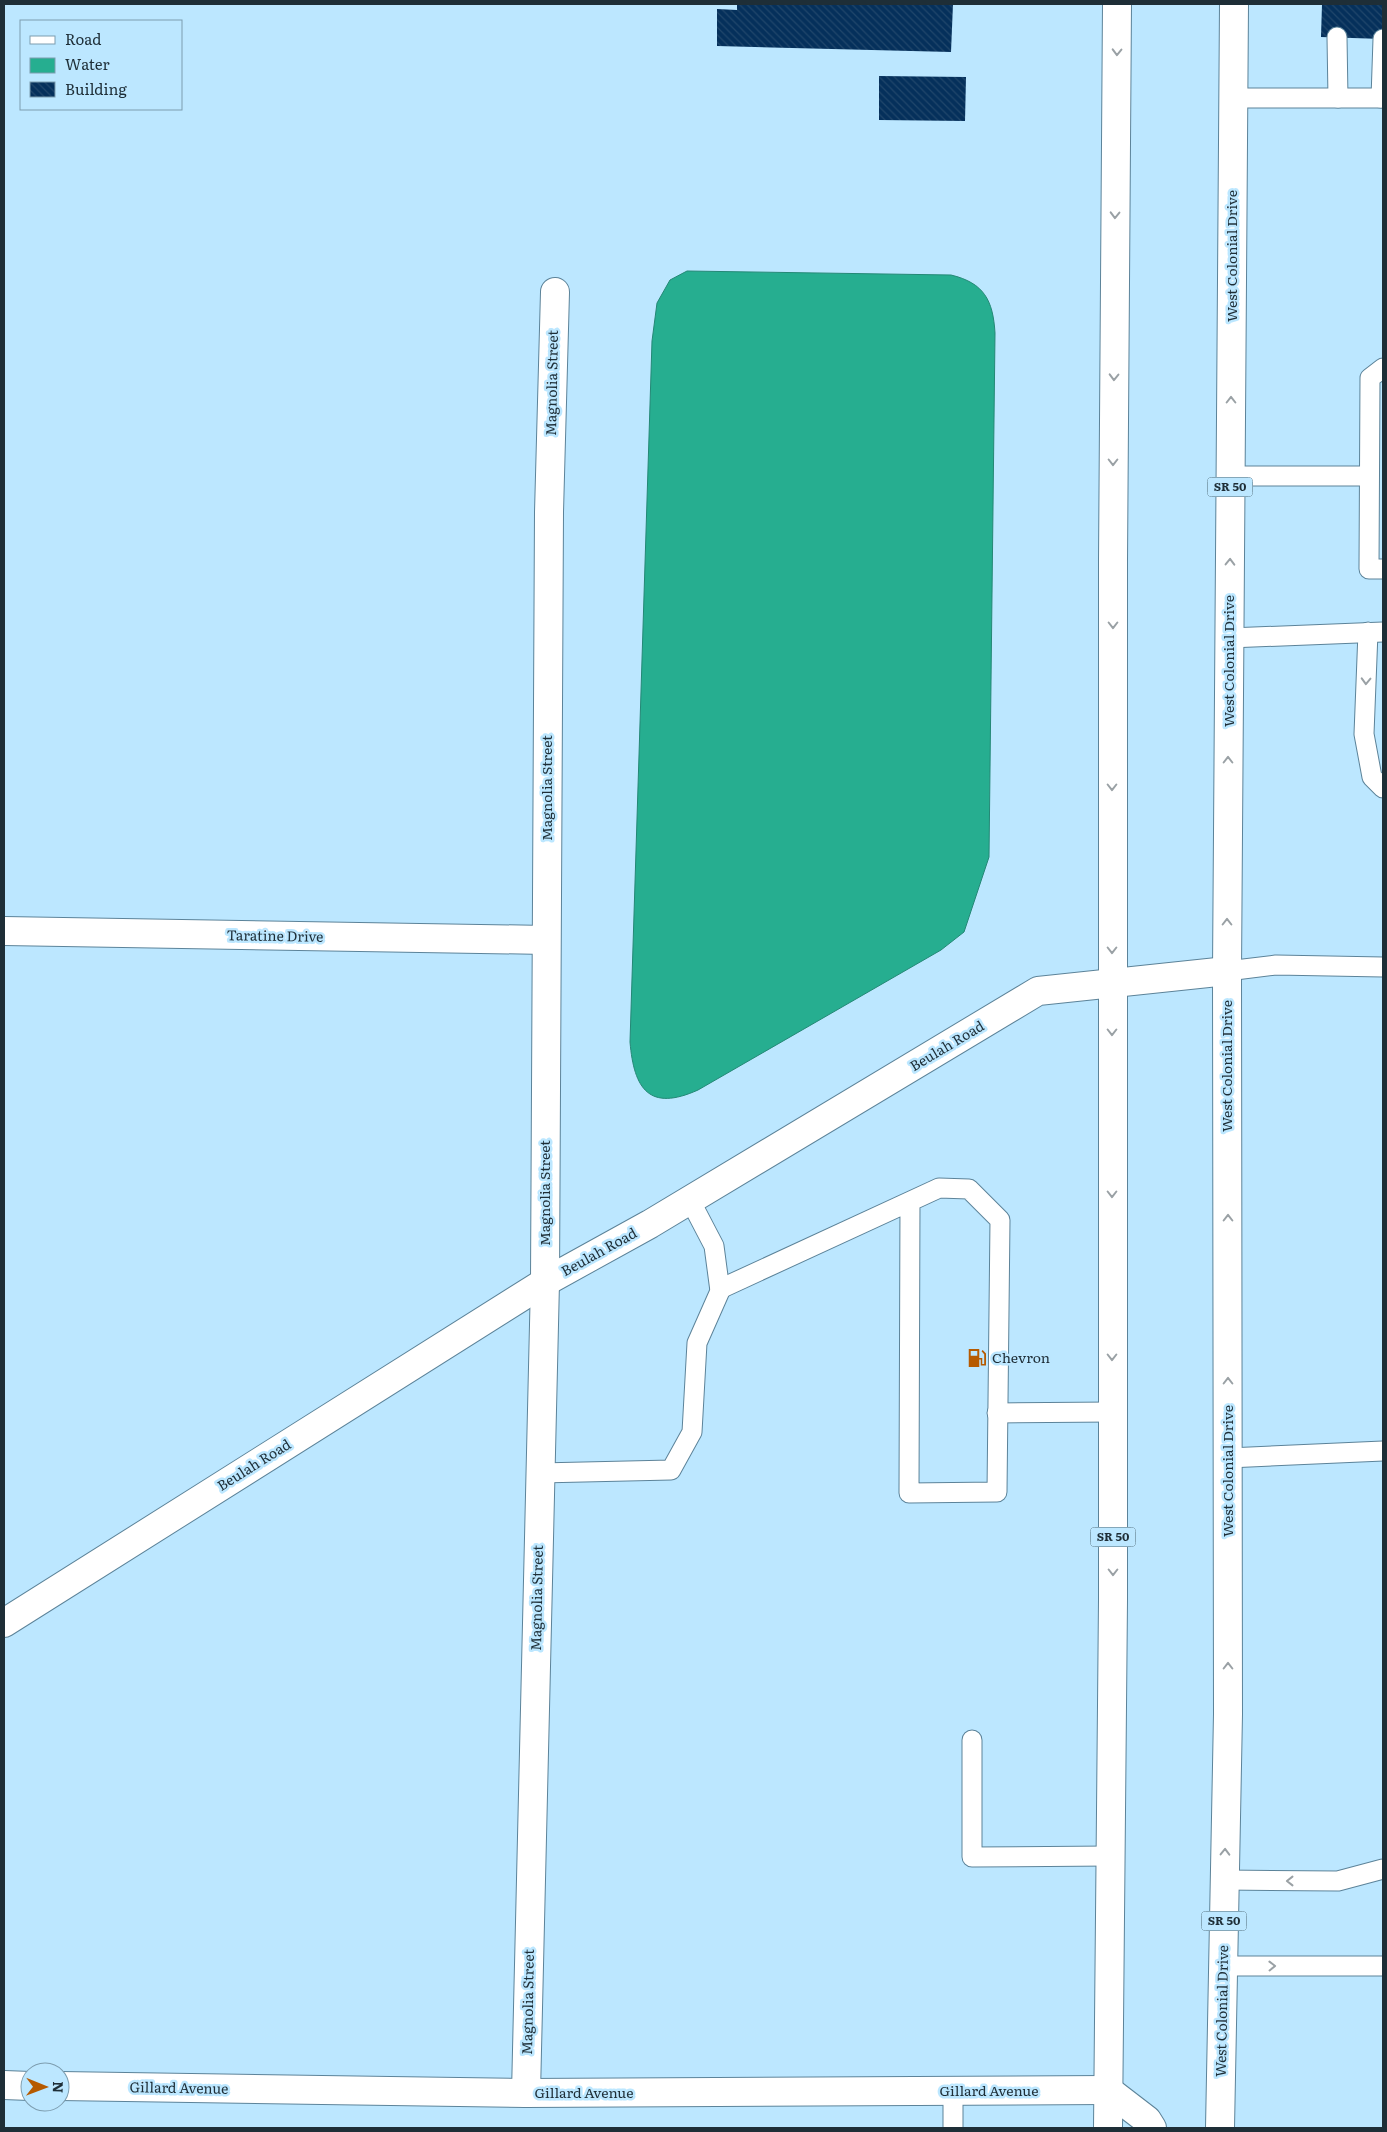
<svg xmlns="http://www.w3.org/2000/svg" width="1387" height="2132" font-family="Literata,serif">
	<style>
		.water { fill: #26ae90; stroke: #248875 }
		.building { fill: url(#building-back-hatch) }
		.lines { fill: none; stroke-linecap: round; stroke-linejoin: round }
		.service-casing { stroke: #5c8399; stroke-width: 21 }
		.minor-casing { stroke: #5c8399; stroke-width: 30 }
		.tertiary-casing { stroke: #5c8399; stroke-width: 30 }
		.trunk-casing { stroke: #5c8399; stroke-width: 30 }
		.service { stroke: #fff; stroke-width: 19 }
		.minor { stroke: #fff; stroke-width: 28 }
		.tertiary { stroke: #fff; stroke-width: 28 }
		.trunk { stroke: #fff; stroke-width: 28 }
		.oneway { stroke: #9aa1a5 }
		.labels { text-anchor: middle; stroke-width: 5; stroke-linejoin: round; paint-order: stroke }
		.shield { fill: #bce7ff; stroke: #4d6673; stroke-width: 1 }
		.shield-label { font-size: 12px; font-weight: bold; fill: #1e2e37 }
		.street-label { font-size: 14px; fill: #1e2e37; stroke: #bce7ff }
		.poi-label { font-size: 14px; fill: #1e2e37; stroke: #bce7ff; text-anchor: start }
	</style>
	<defs>
		<pattern id="building-back-hatch" width="6" height="6" patternUnits="userSpaceOnUse" patternTransform="scale(1.25)"><rect width="6" height="6" fill="#05305b"/><path d="M-1 5l2 2M0 0l6 6M5-1l2 2" fill="none" stroke="#20466b"/></pattern>
	</defs>
	<rect width="100%" height="100%" fill="#bce7ff"/>
	<path class="water" d="M687,271L951,275C984,283 993,300 995,333L989,857L964,932L941,950L698,1090C649,1112 634,1089 630,1042L652,341L657,303L670,280Z"/>
	<g class="building">
		<polygon points="737,4 953,4 951,52 717,46 717,9 737,10"/>
		<polygon points="1322,4 1383,4 1383,39 1321,37"/>
		<polygon points="879,76 966,77 965,121 879,120"/>
	</g>
	<g class="lines">
		<g class="service-casing">
			<g id="service">
				<polyline points="1337,37 1338,98"/>
				<polyline points="1233,98 1383,98"/>
				<polyline points="1381,98 1383,39"/>
				<polyline points="1383,368 1370,378 1369,569 1383,569"/>
				<polyline points="1230,476 1369,476"/>
				<polyline points="1368,632 1364,734 1372,777 1383,788"/>
				<polyline points="1229,638 1383,632"/>
				<polyline points="1227,971 1276,965 1383,967"/>
				<polyline points="720,1289 939,1188 969,1189 1000,1220 997,1492 909,1493 910,1202"/>
				<polyline points="997,1413 1112,1412"/>
				<polyline points="1228,1458 1383,1451"/>
				<polyline points="540,1473 671,1470 692,1432 697,1343 720,1291 714,1246 690,1200"/>
				<polyline points="972,1740 972,1857 1110,1856"/>
				<polyline points="1224,1880 1338,1881 1383,1869"/>
				<polyline points="1223,1966 1383,1966"/>
				<polyline points="953,2091 953,2128"/>
			</g>
		</g>
		<g class="minor-casing">
			<g id="minor">
				<polyline points="4,931 546,940"/>
				<polyline points="4,2085 30,2086"/>
				<polyline points="60,2086 526,2093 1108,2090"/>
				<polyline points="526,2093 545,1282 549,512 555,292"/>
			</g>
		</g>
		<g class="tertiary-casing">
			<polyline id="tertiary" points="4,1623 545,1282 650,1224 1038,991 1227,971"/>
		</g>
		<g class="trunk-casing">
			<g id="trunk">
				<polyline points="1108,2090 1147,2120 1152,2128"/>
				<polyline points="1108,2128 1113,1600 1113,561 1117,4"/>
				<polyline points="1220,2128 1228,1714 1227,971 1234,4"/>
			</g>
		</g>
		<use href="#service" class="service"/>
		<use href="#minor" class="minor"/>
		<use href="#tertiary" class="tertiary"/>
		<use href="#trunk" class="trunk"/>
	</g>
	<defs><path id="oneway-chevron" d="M-2-3.5L2.5 0L-2 3.5" fill="none" stroke-width="1.6" stroke-linecap="round" stroke-linejoin="round" transform="scale(1.25)"/></defs>
	<g class="oneway">
		<use href="#oneway-chevron" transform="translate(1117 52) rotate(91)"/>
		<use href="#oneway-chevron" transform="translate(1115 215) rotate(91)"/>
		<use href="#oneway-chevron" transform="translate(1114 377) rotate(91)"/>
		<use href="#oneway-chevron" transform="translate(1231 400) rotate(-90)"/>
		<use href="#oneway-chevron" transform="translate(1113 462) rotate(90)"/>
		<use href="#oneway-chevron" transform="translate(1230 562) rotate(-89)"/>
		<use href="#oneway-chevron" transform="translate(1113 625) rotate(90)"/>
		<use href="#oneway-chevron" transform="translate(1366 681) rotate(92)"/>
		<use href="#oneway-chevron" transform="translate(1228 760) rotate(-90)"/>
		<use href="#oneway-chevron" transform="translate(1112 787) rotate(90)"/>
		<use href="#oneway-chevron" transform="translate(1227 922) rotate(-90)"/>
		<use href="#oneway-chevron" transform="translate(1112 950) rotate(90)"/>
		<use href="#oneway-chevron" transform="translate(1112 1032) rotate(90)"/>
		<use href="#oneway-chevron" transform="translate(1112 1194) rotate(90)"/>
		<use href="#oneway-chevron" transform="translate(1228 1218) rotate(-90)"/>
		<use href="#oneway-chevron" transform="translate(1112 1357) rotate(90)"/>
		<use href="#oneway-chevron" transform="translate(1228 1381) rotate(-90)"/>
		<use href="#oneway-chevron" transform="translate(1113 1572) rotate(90)"/>
		<use href="#oneway-chevron" transform="translate(1228 1666) rotate(-90)"/>
		<use href="#oneway-chevron" transform="translate(1225 1852) rotate(-89)"/>
		<use href="#oneway-chevron" transform="translate(1290 1881) rotate(180)"/>
		<use href="#oneway-chevron" transform="translate(1272 1966) rotate(-1)"/>
	</g>
	<defs>
		<g id="fuel-bare" transform="scale(1.5)"><path d="M-5.5-6h7V0h2V4h1.3V-2.5L3-4.5l.8-.8L6-3V5H2.5V1h-1V6h-7ZM-4.2-4.7v3.2H.2V-4.7Z" fill="#b65a00" stroke="#bce7ff" stroke-width="2.5" paint-order="stroke"/></g>
	</defs>
	<g fill-rule="evenodd">
		<use href="#fuel-bare" x="977" y="1358"/>
	</g>
	<g class="labels">
		<g class="shield">
			<rect x="1207.5" y="477.5" width="45" height="19" rx="4"/>
			<rect x="1090.5" y="1527.5" width="45" height="19" rx="4"/>
			<rect x="1201.5" y="1911.5" width="45" height="19" rx="4"/>
		</g>
		<g class="shield-label">
			<text x="1230" y="491">SR 50</text>
			<text x="1113" y="1541">SR 50</text>
			<text x="1224" y="1925">SR 50</text>
		</g>
		<g class="street-label">
			<text transform="translate(1232 256) rotate(-90)" y="5">West Colonial Drive</text>
			<text transform="translate(552 383) rotate(-89)" y="5">Magnolia Street</text>
			<text transform="translate(1229 661) rotate(-90)" y="5">West Colonial Drive</text>
			<text transform="translate(547 788) rotate(-90)" y="5">Magnolia Street</text>
			<text transform="translate(275 936) rotate(1)" y="5">Taratine Drive</text>
			<text transform="translate(947 1046) rotate(-31)" y="5">Beulah Road</text>
			<text transform="translate(1227 1066) rotate(-90)" y="5">West Colonial Drive</text>
			<text transform="translate(545 1193) rotate(-90)" y="5">Magnolia Street</text>
			<text transform="translate(599 1252) rotate(-29)" y="5">Beulah Road</text>
			<text transform="translate(254 1465) rotate(-32)" y="5">Beulah Road</text>
			<text transform="translate(1228 1471) rotate(-90)" y="5">West Colonial Drive</text>
			<text transform="translate(537 1598) rotate(-89)" y="5">Magnolia Street</text>
			<text transform="translate(528 2002) rotate(-89)" y="5">Magnolia Street</text>
			<text transform="translate(1222 2011) rotate(-89)" y="5">West Colonial Drive</text>
			<text transform="translate(179 2088) rotate(1)" y="5">Gillard Avenue</text>
			<text x="989" y="2096">Gillard Avenue</text>
			<text x="584" y="2098">Gillard Avenue</text>
		</g>
		<g class="poi-label">
			<text x="992" y="1363">Chevron</text>
		</g>
	</g>
	<rect width="1387" height="2132" fill="none" stroke="#1e2e37" stroke-width="10"/>
	<rect x="20" y="20" width="162" height="90" fill="#bce7ff" stroke="#7d9daf"/>
	<rect x="30" y="36" width="25" height="8" fill="#ffffff" stroke="#7d9daf"/>
	<text x="65" y="45" font-size="15" fill="#1e2e37">Road</text>
	<rect x="30" y="58" width="25" height="15" fill="#26ae90" stroke="#7d9daf"/>
	<text x="65" y="70" font-size="15" fill="#1e2e37">Water</text>
	<rect x="30" y="82" width="25" height="15" fill="url(#building-back-hatch)" stroke="#7d9daf"/>
	<text x="65" y="95" font-size="15" fill="#1e2e37">Building</text>
	<g transform="translate(45 2087) rotate(91)"><circle r="24" fill="#bce7ff" stroke="#7d9daf"/>
	<path d="M0-4L9 19L0 12L-9 19Z" fill="#b65a00"/>
	<text y="-8" font-size="14" font-weight="bold" text-anchor="middle" fill="#1e2e37">N</text>
	</g>
</svg>
